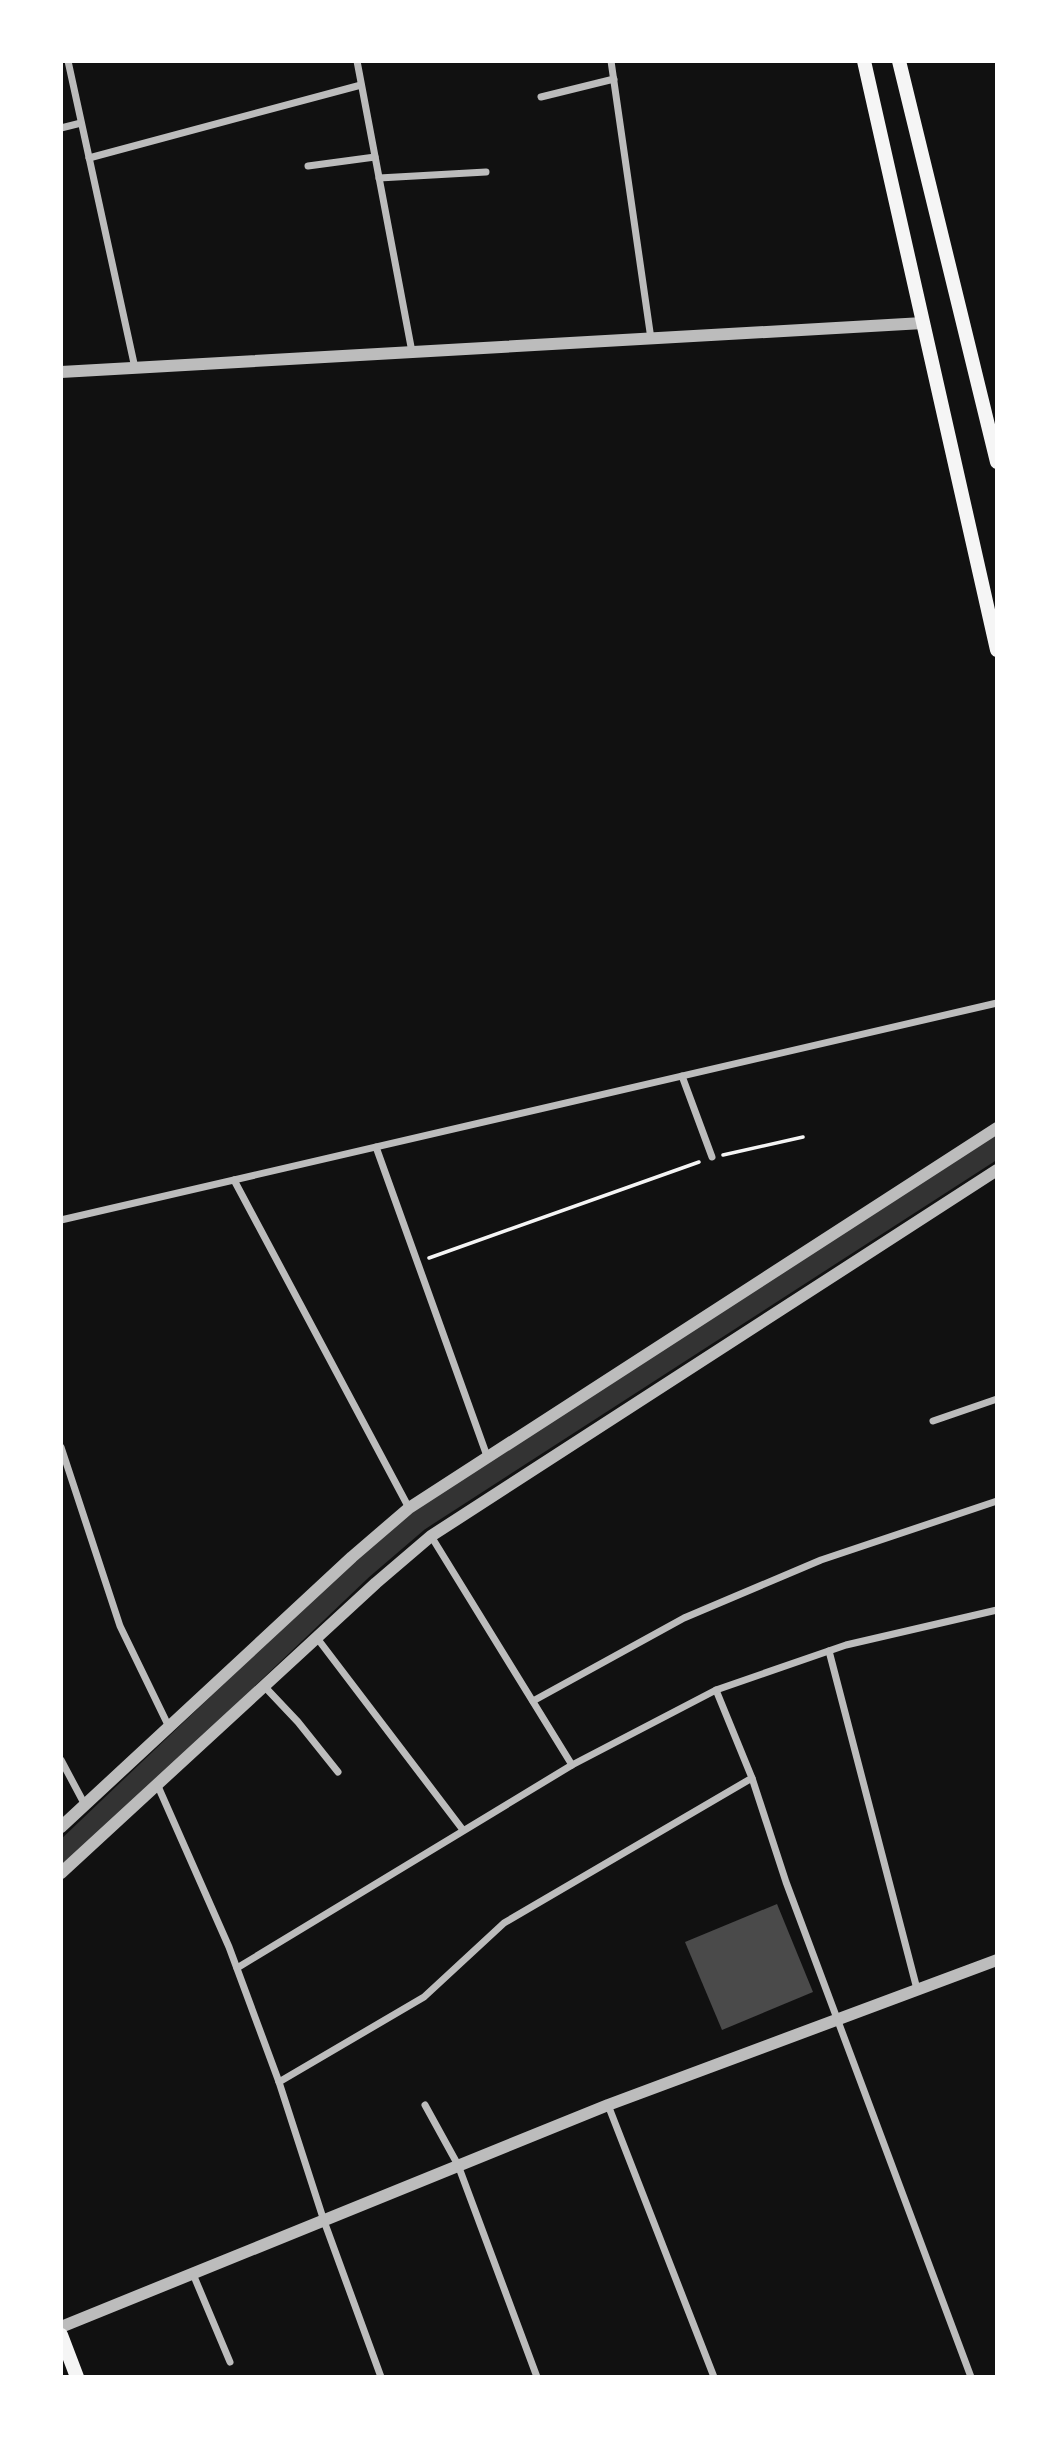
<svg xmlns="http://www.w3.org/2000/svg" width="1058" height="2438" font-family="'IBM Plex Sans',sans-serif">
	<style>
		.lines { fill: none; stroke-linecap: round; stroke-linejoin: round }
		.canal { stroke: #333; stroke-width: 23 }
		.building { fill: #4a4a4a }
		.path { stroke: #f5f5f5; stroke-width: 3.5 }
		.minor { stroke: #bcbcbc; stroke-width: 7 }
		.tertiary { stroke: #bcbcbc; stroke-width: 12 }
		.secondary { stroke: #f5f5f5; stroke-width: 14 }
	</style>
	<rect width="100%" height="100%" fill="#111"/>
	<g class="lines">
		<polyline class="canal" points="61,1855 362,1568 418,1520 997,1146"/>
	</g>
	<polygon class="building" points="777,1904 813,1992 722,2030 685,1942"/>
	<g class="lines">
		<g class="path">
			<polyline points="723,1155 803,1137"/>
			<polyline points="429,1258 699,1162"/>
		</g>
		<g class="minor">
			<polyline points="68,61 135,368"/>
			<polyline points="357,61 412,352"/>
			<polyline points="611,61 651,339"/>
			<polyline points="541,97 614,79"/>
			<polyline points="61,128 81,123"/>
			<polyline points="89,158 361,85"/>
			<polyline points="308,166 375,157"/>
			<polyline points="379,178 486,172"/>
			<polyline points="682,1076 712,1157"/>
			<polyline points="376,1147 487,1456"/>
			<polyline points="234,1180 409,1508"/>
			<polyline points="61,1220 997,1003"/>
			<polyline points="933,1421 997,1399"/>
			<polyline points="61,1447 120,1626 169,1727"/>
			<polyline points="431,1536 572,1765"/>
			<polyline points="317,1638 463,1830"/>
			<polyline points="829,1651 917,1989"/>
			<polyline points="264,1686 298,1722 338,1772"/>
			<polyline points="533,1701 684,1618 821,1560 997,1501"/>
			<polyline points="61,1760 85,1805"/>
			<polyline points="752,1778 786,1882 971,2377"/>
			<polyline points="157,1784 229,1947 279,2082 324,2221 381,2377"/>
			<polyline points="237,1968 572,1765 716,1690 846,1645 997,1610"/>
			<polyline points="279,2082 424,1997 504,1923 752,1778 716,1690"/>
			<polyline points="425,2105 458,2165 537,2377"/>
			<polyline points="608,2105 714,2377"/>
			<polyline points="193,2274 230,2362"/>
		</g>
		<g class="tertiary">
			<polyline points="61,372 923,323"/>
			<polyline points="61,1827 352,1557 409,1508 997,1128"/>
			<polyline points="61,1873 376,1583 431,1536 997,1170"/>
			<polyline points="61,2327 608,2105 997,1960"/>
		</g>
		<g class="secondary">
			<polyline points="864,61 997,650"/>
			<polyline points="899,61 997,462"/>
			<polyline points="61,2335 77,2377"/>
		</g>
	</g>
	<rect width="1058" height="2438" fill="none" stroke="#ffffff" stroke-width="126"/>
</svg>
